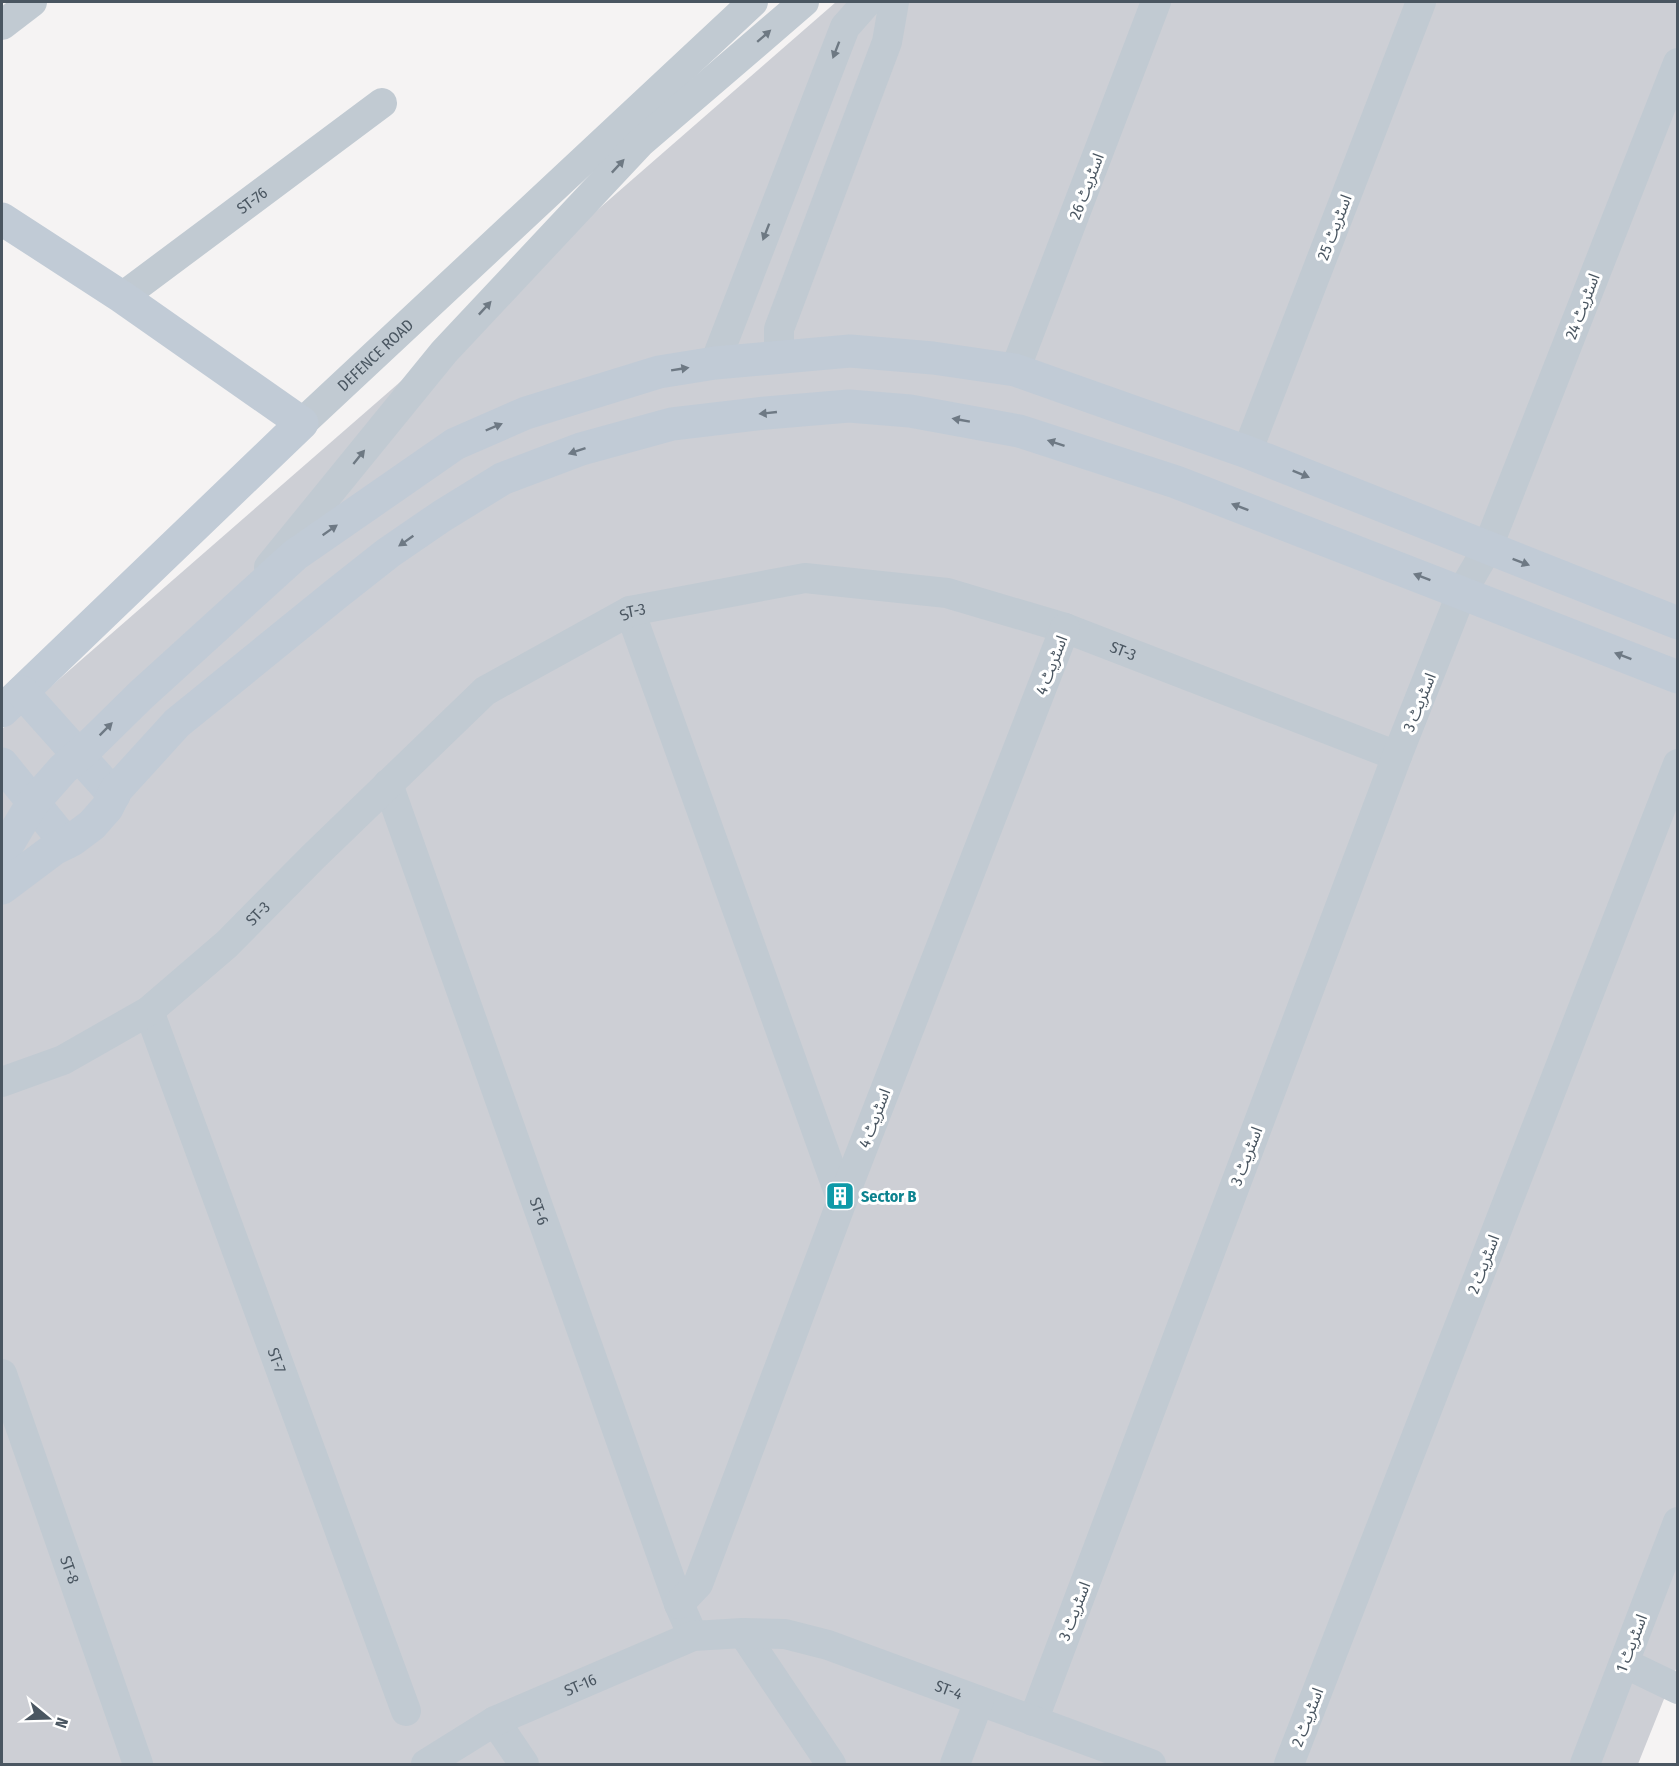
<svg xmlns="http://www.w3.org/2000/svg" width="1679" height="1766" font-family="'Fira Sans Condensed','Noto Sans Arabic',sans-serif">
	<style>
		.building { fill: #cdcfd5 }
		.lines { fill: none; stroke-linecap: round; stroke-linejoin: round }
		.street { stroke: #c1cad2; stroke-width: 30 }
		.secondary { stroke: #c1cbd6; stroke-width: 33 }
		.oneway { fill: #6e7983 }
		.oneway2 { fill: #6e7984 }
		.labels { text-anchor: middle; stroke-width: 6; stroke-linejoin: round; paint-order: stroke }
		.street-label { font-size: 16px; fill: #4a5661; stroke: #fff }
		.culture-label { font-size: 16px; font-weight: bold; fill: #0d838f; stroke: #fff; text-anchor: start }
	</style>
	<rect width="100%" height="100%" fill="#f5f3f3"/>
	<polygon class="building" points="836,2 1678,2 1678,1664 1638,1764 2,1764 2,729"/>
	<g class="lines">
		<g class="street">
			<polyline points="2,25 32,2"/>
			<path id="s1" d="M122,297L382,103"/>
			<polyline points="779,358 779,329 887,42 894,2"/>
			<polyline points="715,363 845,27 867,2"/>
			<polyline points="1015,370 1156,2"/>
			<path id="s2" d="M302,423L753,2"/>
			<polyline points="1247,452 1421,2"/>
			<polyline points="269,567 444,352 640,143 804,2"/>
			<polyline points="630,611 842,1201"/>
			<path id="s3" d="M388,784L679,1604L693,1636"/>
			<path id="s4" d="M149,1011L406,1711"/>
			<path id="s5" d="M2,1082L63,1060L149,1011L227,944L313,857L485,691L630,611L805,578L947,593L1065,628L1397,756"/>
			<path id="s6" d="M2,1374L138,1764"/>
			<polyline points="679,1604 698,1584 842,1201 1065,628"/>
			<polyline points="743,1633 831,1764"/>
			<polyline points="1624,1663 1678,1689"/>
			<polyline points="495,1721 524,1764"/>
			<polyline points="1033,1721 1397,756 1462,592 1487,549 1678,63"/>
			<path id="s7" d="M426,1764L495,1721L693,1636L743,1633L785,1634L828,1645L1151,1764"/>
			<polyline points="955,1764 979,1701"/>
			<polyline points="1289,1764 1678,764"/>
			<polyline points="1585,1764 1678,1522"/>
		</g>
		<g class="secondary">
			<polyline points="2,219 122,297 302,423 2,711"/>
			<polyline points="22,692 114,795"/>
			<polyline points="2,764 66,843"/>
			<polyline points="2,854 32,804 63,769 86,749 141,695 295,555 455,444 526,413 659,372 715,363 850,351 933,358 1015,370 1247,452 1678,623"/>
			<polyline points="2,888 54,849 72,840 92,825 107,808 116,790 177,723 336,594 388,553 442,516 502,479 581,449 672,424 766,413 849,406 910,411 1019,431 1176,482 1678,677"/>
		</g>
	</g>
	<defs><path id="oneway-solid" d="M-6-.8H1V-3.2L6.5 0L1 3.2V.8H-6Z" transform="scale(1.5)"/></defs>
	<g class="oneway">
		<use href="#oneway-solid" transform="translate(764 36) rotate(-41)"/>
		<use href="#oneway-solid" transform="translate(836 50) rotate(111)"/>
		<use href="#oneway-solid" transform="translate(618 166) rotate(-47)"/>
		<use href="#oneway-solid" transform="translate(766 232) rotate(111)"/>
		<use href="#oneway-solid" transform="translate(485 308) rotate(-47)"/>
		<use href="#oneway-solid" transform="translate(359 457) rotate(-51)"/>
	</g>
	<g class="oneway2">
		<use href="#oneway-solid" transform="translate(680 369) rotate(-9)"/>
		<use href="#oneway-solid" transform="translate(768 413) rotate(174)"/>
		<use href="#oneway-solid" transform="translate(961 420) rotate(-170)"/>
		<use href="#oneway-solid" transform="translate(494 427) rotate(-23)"/>
		<use href="#oneway-solid" transform="translate(1056 443) rotate(-162)"/>
		<use href="#oneway-solid" transform="translate(577 451) rotate(161)"/>
		<use href="#oneway-solid" transform="translate(1301 474) rotate(22)"/>
		<use href="#oneway-solid" transform="translate(1240 507) rotate(-159)"/>
		<use href="#oneway-solid" transform="translate(330 530) rotate(-35)"/>
		<use href="#oneway-solid" transform="translate(406 541) rotate(145)"/>
		<use href="#oneway-solid" transform="translate(1521 562) rotate(21)"/>
		<use href="#oneway-solid" transform="translate(1422 577) rotate(-159)"/>
		<use href="#oneway-solid" transform="translate(1623 656) rotate(-159)"/>
		<use href="#oneway-solid" transform="translate(106 729) rotate(-45)"/>
	</g>
	<defs>
		<g id="building-square" transform="scale(1.5)"><rect x="-9" y="-9" width="18" height="18" rx="4" fill="#0f9aa8" stroke="#fff"/><path d="M-4-6H4V6H1V3H-1V6H-4ZM-2.5-4.3h1.7v1.8h-1.7ZM.8-4.3h1.7v1.8H.8ZM-2.5-1h1.7V.8h-1.7ZM.8-1h1.7V.8H.8Z" fill="#fff"/></g>
	</defs>
	<g fill-rule="evenodd">
		<use href="#building-square" x="840" y="1196"/>
	</g>
	<g class="labels">
		<g class="street-label">
			<text transform="translate(1086 186) rotate(-69)" y="6">اسٹریٹ 26</text>
			<text dy="6" stroke="none"><textPath href="#s1" startOffset="162">ST-76</textPath></text>
			<text transform="translate(1334 227) rotate(-69)" y="6">اسٹریٹ 25</text>
			<text transform="translate(1582 306) rotate(-69)" y="6">اسٹریٹ 24</text>
			<text dy="6" stroke="none"><textPath href="#s2" startOffset="100">DEFENCE ROAD</textPath></text>
			<text dy="6" stroke="none"><textPath href="#s5" startOffset="796">ST-3</textPath></text>
			<text dy="6" stroke="none"><textPath href="#s5" startOffset="1300">ST-3</textPath></text>
			<text transform="translate(1051 665) rotate(-69)" y="6">اسٹریٹ 4</text>
			<text transform="translate(1419 702) rotate(-68)" y="6">اسٹریٹ 3</text>
			<text dy="6" stroke="none"><textPath href="#s5" startOffset="310">ST-3</textPath></text>
			<text transform="translate(874 1118) rotate(-69)" y="6">اسٹریٹ 4</text>
			<text transform="translate(1246 1156) rotate(-69)" y="6">اسٹریٹ 3</text>
			<text dy="6" stroke="none"><textPath href="#s3" startOffset="453">ST-6</textPath></text>
			<text transform="translate(1483 1264) rotate(-69)" y="6">اسٹریٹ 2</text>
			<text dy="6" stroke="none"><textPath href="#s4" startOffset="372">ST-7</textPath></text>
			<text dy="6" stroke="none"><textPath href="#s6" startOffset="207">ST-8</textPath></text>
			<text transform="translate(1074 1611) rotate(-69)" y="6">اسٹریٹ 3</text>
			<text transform="translate(1631 1643) rotate(-69)" y="6">اسٹریٹ 1</text>
			<text dy="6" stroke="none"><textPath href="#s7" startOffset="174">ST-16</textPath></text>
			<text dy="6" stroke="none"><textPath href="#s7" startOffset="562">ST-4</textPath></text>
			<text transform="translate(1307 1717) rotate(-69)" y="6">اسٹریٹ 2</text>
		</g>
		<g class="culture-label">
			<text x="861" y="1202">Sector B</text>
		</g>
	</g>
	<rect width="1679" height="1766" fill="none" stroke="#4a5661" stroke-width="6"/>
	<g transform="translate(48 1718) rotate(109)" stroke="#ffffff" stroke-width="4.5" paint-order="stroke">
	<path d="M0-4.5L10 22L0 15L-10 22Z" fill="#4a5661"/>
	<text y="-9" font-size="16" font-weight="bold" text-anchor="middle" fill="#4a5661">N</text>
	</g>
</svg>
